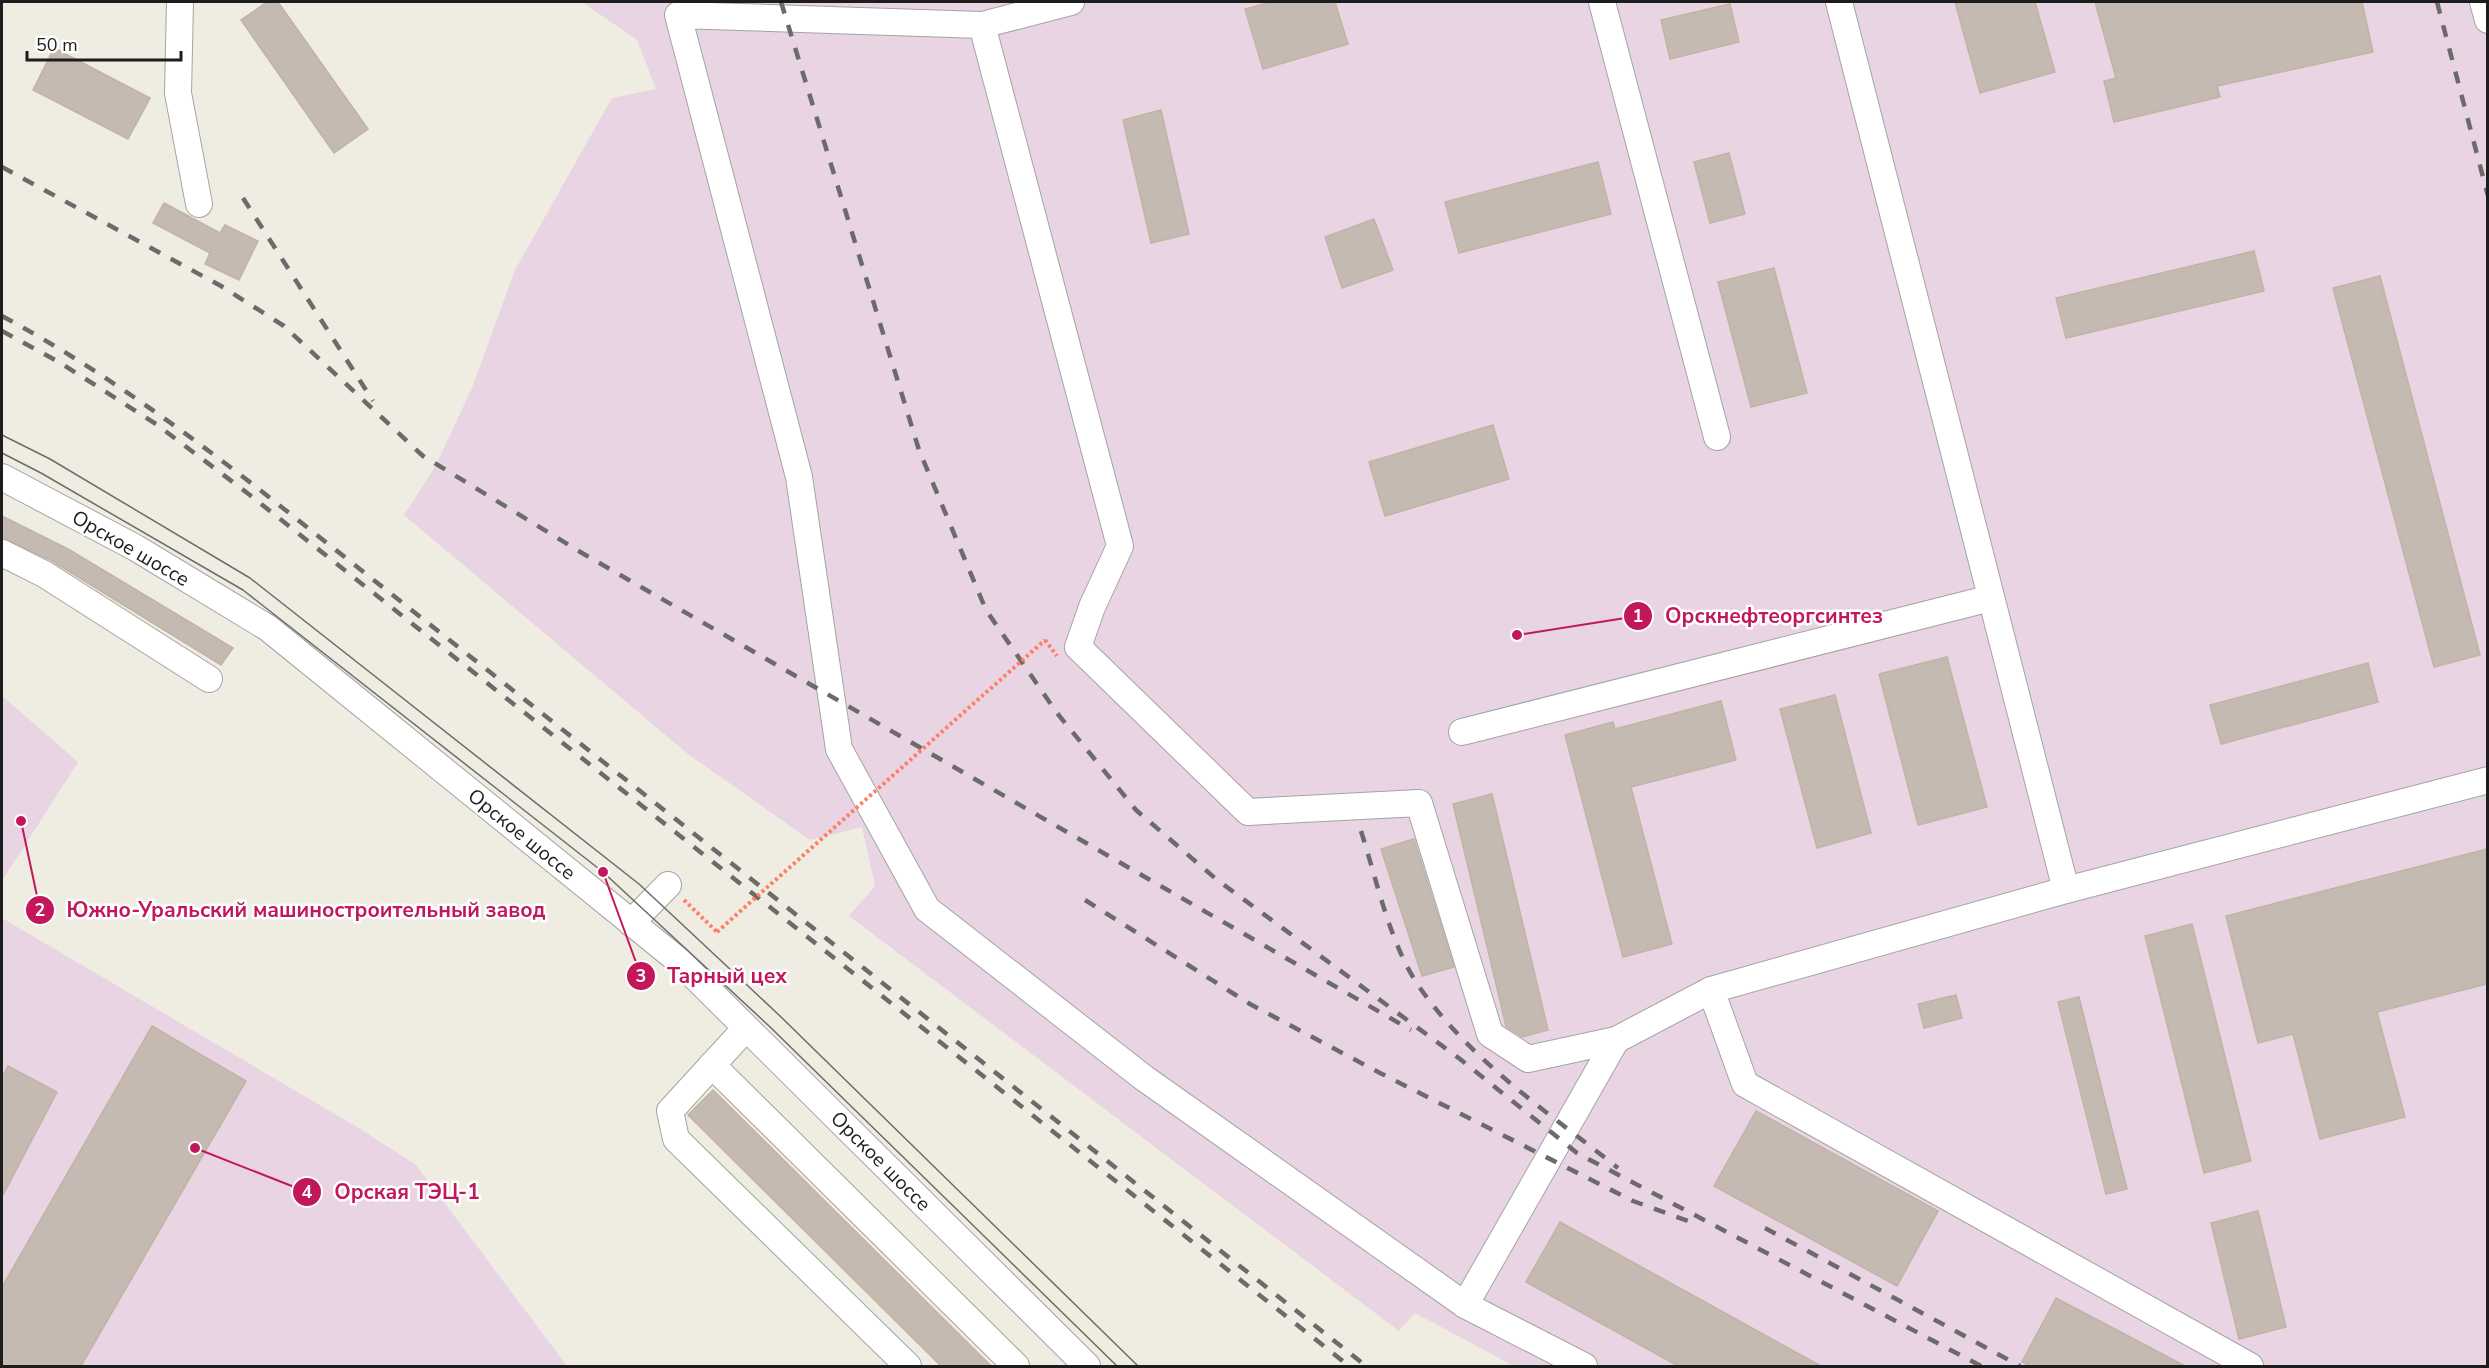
<svg xmlns="http://www.w3.org/2000/svg" width="2489" height="1368" font-family="'Nunito Sans',sans-serif">
	<style>
		.industrial { fill: #e9d4e3 }
		.building { fill: #c4bab2; stroke: #c2b3a4; stroke-width: 1.5 }
		.lines { fill: none; stroke-linecap: round; stroke-linejoin: round }
		.minor-casing { stroke: #a4a4a4; stroke-width: 28 }
		.path { stroke: #ff7e64; stroke-width: 4; stroke-dasharray: 3 3; stroke-linecap: butt }
		.minor { stroke: #fff; stroke-width: 26 }
		.tram { stroke: #6b6b6b; stroke-width: 1.5 }
		.rail { stroke: #6b6b6b; stroke-width: 4.5; stroke-dasharray: 12 12; stroke-linecap: butt }
		.path-bridge { stroke: #ff7e64; stroke-width: 4; stroke-dasharray: 3 3; stroke-linecap: butt }
		.labels { text-anchor: middle; stroke-width: 5; stroke-linejoin: round; paint-order: stroke }
		.street-label { font-size: 20px; fill: #1d1d1d; stroke: #fff }
		.leader { fill: none; stroke: #c2185b; stroke-width: 2 }
		.callout-dot { fill: #c2185b; stroke: #fff; stroke-width: 2 }
		.mark-label { font-size: 18px; text-anchor: middle; font-weight: bold; fill: #fff }
		.callout-label { font-size: 21px; text-anchor: middle; font-weight: bold; fill: #c2185b; stroke: #fff; stroke-width: 5; stroke-linejoin: round; paint-order: stroke }
	</style>
	<rect width="100%" height="100%" fill="#efece2"/>
	<g class="industrial">
		<polygon points="582,2 2487,2 2487,1366 1514,1366 1415,1313 1399,1331 849,916 875,886 862,827 810,840 688,754 404,515 435,467 472,388 515,270 612,98 656,89 637,40"/>
		<polygon points="2,696 78,762 2,881"/>
		<polygon points="2,918 362,1130 416,1165 567,1366 2,1366"/>
	</g>
	<g class="building">
		<polygon points="267,2 278,2 368,129 334,153 241,20"/>
		<polygon points="1272,2 1335,2 1348,44 1263,69 1245,9"/>
		<polygon points="1955,2 2035,2 2055,72 1980,93"/>
		<polygon points="2095,2 2362,2 2373,52 2217,86 2220,97 2114,122 2104,81 2116,78"/>
		<polygon points="1730,4 1739,42 1670,59 1661,20"/>
		<polygon points="54,48 150,98 128,139 33,90"/>
		<polygon points="1161,110 1189,234 1151,243 1123,120"/>
		<polygon points="1729,153 1745,214 1710,223 1694,162"/>
		<polygon points="1598,162 1611,214 1459,253 1445,202"/>
		<polygon points="164,203 220,233 225,225 258,241 239,280 205,264 210,253 153,223"/>
		<polygon points="1374,219 1393,270 1342,288 1325,237"/>
		<polygon points="2254,251 2264,291 2066,338 2056,298"/>
		<polygon points="1774,268 1807,393 1751,407 1718,282"/>
		<polygon points="2380,276 2480,655 2434,667 2333,288"/>
		<polygon points="1493,425 1509,479 1385,516 1369,462"/>
		<polygon points="2,516 68,549 233,648 221,665 52,561 2,538"/>
		<polygon points="1947,657 1987,807 1918,825 1879,674"/>
		<polygon points="2368,663 2378,702 2221,744 2210,705"/>
		<polygon points="1835,695 1871,833 1817,848 1780,709"/>
		<polygon points="1721,701 1736,760 1631,787 1672,944 1623,957 1565,735 1613,722 1615,729"/>
		<polygon points="1492,794 1548,1030 1522,1037 1506,1026 1453,804"/>
		<polygon points="1414,839 1454,967 1422,976 1381,849"/>
		<polygon points="2487,849 2487,984 2377,1012 2405,1117 2320,1139 2293,1034 2258,1043 2226,916"/>
		<polygon points="2192,924 2251,1161 2204,1173 2145,936"/>
		<polygon points="1956,995 1962,1018 1924,1028 1918,1004"/>
		<polygon points="2079,997 2127,1189 2106,1194 2058,1002"/>
		<polygon points="152,1026 246,1081 81,1366 2,1366 2,1287"/>
		<polygon points="8,1066 57,1092 2,1197 2,1078"/>
		<polygon points="713,1090 991,1366 941,1366 688,1115"/>
		<polygon points="1756,1111 1938,1211 1897,1286 1714,1186"/>
		<polygon points="2258,1211 2286,1327 2239,1339 2211,1223"/>
		<polygon points="1560,1222 1821,1366 1678,1366 1526,1282"/>
		<polygon points="2056,1298 2185,1366 2030,1366 2022,1362"/>
	</g>
	<g class="lines">
		<g class="minor-casing">
			<g id="minor">
				<polyline points="180,2 178,93 199,204"/>
				<polyline points="1071,2 982,25 678,15 799,477 839,749 927,909 1144,1078 1465,1305 1584,1366"/>
				<polyline points="1602,2 1717,437"/>
				<polyline points="1839,2 2066,890"/>
				<polyline points="2483,2 2488,20"/>
				<polyline points="982,25 1120,546 1092,607 1078,647 1248,812 1419,803 1490,1034 1528,1059 1616,1040"/>
				<polyline points="2,477 136,548 268,628 679,961 1087,1366"/>
				<polyline points="2,553 44,574 209,679"/>
				<polyline points="1462,732 1991,598"/>
				<polyline points="631,923 668,885"/>
				<polyline points="1711,990 1745,1084 2250,1366"/>
				<polyline points="746,1028 670,1111 676,1139 908,1366"/>
				<polyline points="712,1065 1016,1366"/>
				<polyline points="1465,1305 1616,1040 1711,990 2066,890 2488,780"/>
			</g>
		</g>
		<g class="path">
			<polyline points="1045,640 1057,656"/>
			<polyline points="684,900 717,932"/>
		</g>
		<use href="#minor" class="minor"/>
		<g class="tram">
			<polyline points="2,435 50,459 250,578 639,884 780,1016 1138,1366"/>
			<polyline points="2,453 41,473 243,590 603,872 768,1025 1117,1366"/>
		</g>
		<g class="rail">
			<polyline points="781,2 919,450 986,610 1057,713 1136,810 1216,879 1460,1059 1577,1153 1981,1366"/>
			<polyline points="2437,2 2488,196"/>
			<polyline points="2,167 221,286 284,326 423,456 582,553 1411,1030"/>
			<polyline points="243,198 373,401"/>
			<path d="M2,316C93,365 173,423 255,486L1366,1366"/>
			<polyline points="2,331 59,362 156,424 246,492 1349,1366"/>
			<path d="M1361,831C1377,881 1390,945 1420,988C1472,1062 1549,1113 1618,1168"/>
			<polyline points="1085,900 1250,1004 1380,1073 1633,1201 1699,1225"/>
			<polyline points="1765,1228 2020,1366"/>
		</g>
		<polyline class="path-bridge" points="717,932 1045,640"/>
	</g>
	<g class="labels">
		<g class="street-label">
			<text transform="translate(131 548) rotate(30)" y="7">Орское шоссе</text>
			<text transform="translate(522 834) rotate(39)" y="7">Орское шоссе</text>
			<text transform="translate(881 1161) rotate(45)" y="7">Орское шоссе</text>
		</g>
	</g>
	<path class="leader" d="M1517 635L1638 616M21 821L40 910M603 872L641 976M195 1148L307 1192"/>
	<g class="callout-dot">
		<circle cx="1517" cy="635" r="6"/>
		<circle cx="21" cy="821" r="6"/>
		<circle cx="603" cy="872" r="6"/>
		<circle cx="195" cy="1148" r="6"/>
		<circle cx="1638" cy="616" r="15"/>
		<circle cx="40" cy="910" r="15"/>
		<circle cx="641" cy="976" r="15"/>
		<circle cx="307" cy="1192" r="15"/>
	</g>
	<g class="mark-label">
		<text x="1638" y="622">1</text>
		<text x="40" y="916">2</text>
		<text x="641" y="982">3</text>
		<text x="307" y="1198">4</text>
	</g>
	<g class="callout-label">
		<text x="1774" y="623">Орскнефтеоргсинтез</text>
		<text x="306" y="917">Южно-Уральский машиностроительный завод</text>
		<text x="727" y="983">Тарный цех</text>
		<text x="407" y="1199">Орская ТЭЦ-1</text>
	</g>
	<rect width="2489" height="1368" fill="none" stroke="#1d1d1d" stroke-width="6"/>
	<path d="M27 51v9h154v-9" fill="none" stroke="#1d1d1d" stroke-width="3"/>
	<text x="36" y="51" font-size="18" fill="#1d1d1d" stroke="#ffffff" stroke-width="4.5" paint-order="stroke">50 m</text>
</svg>
